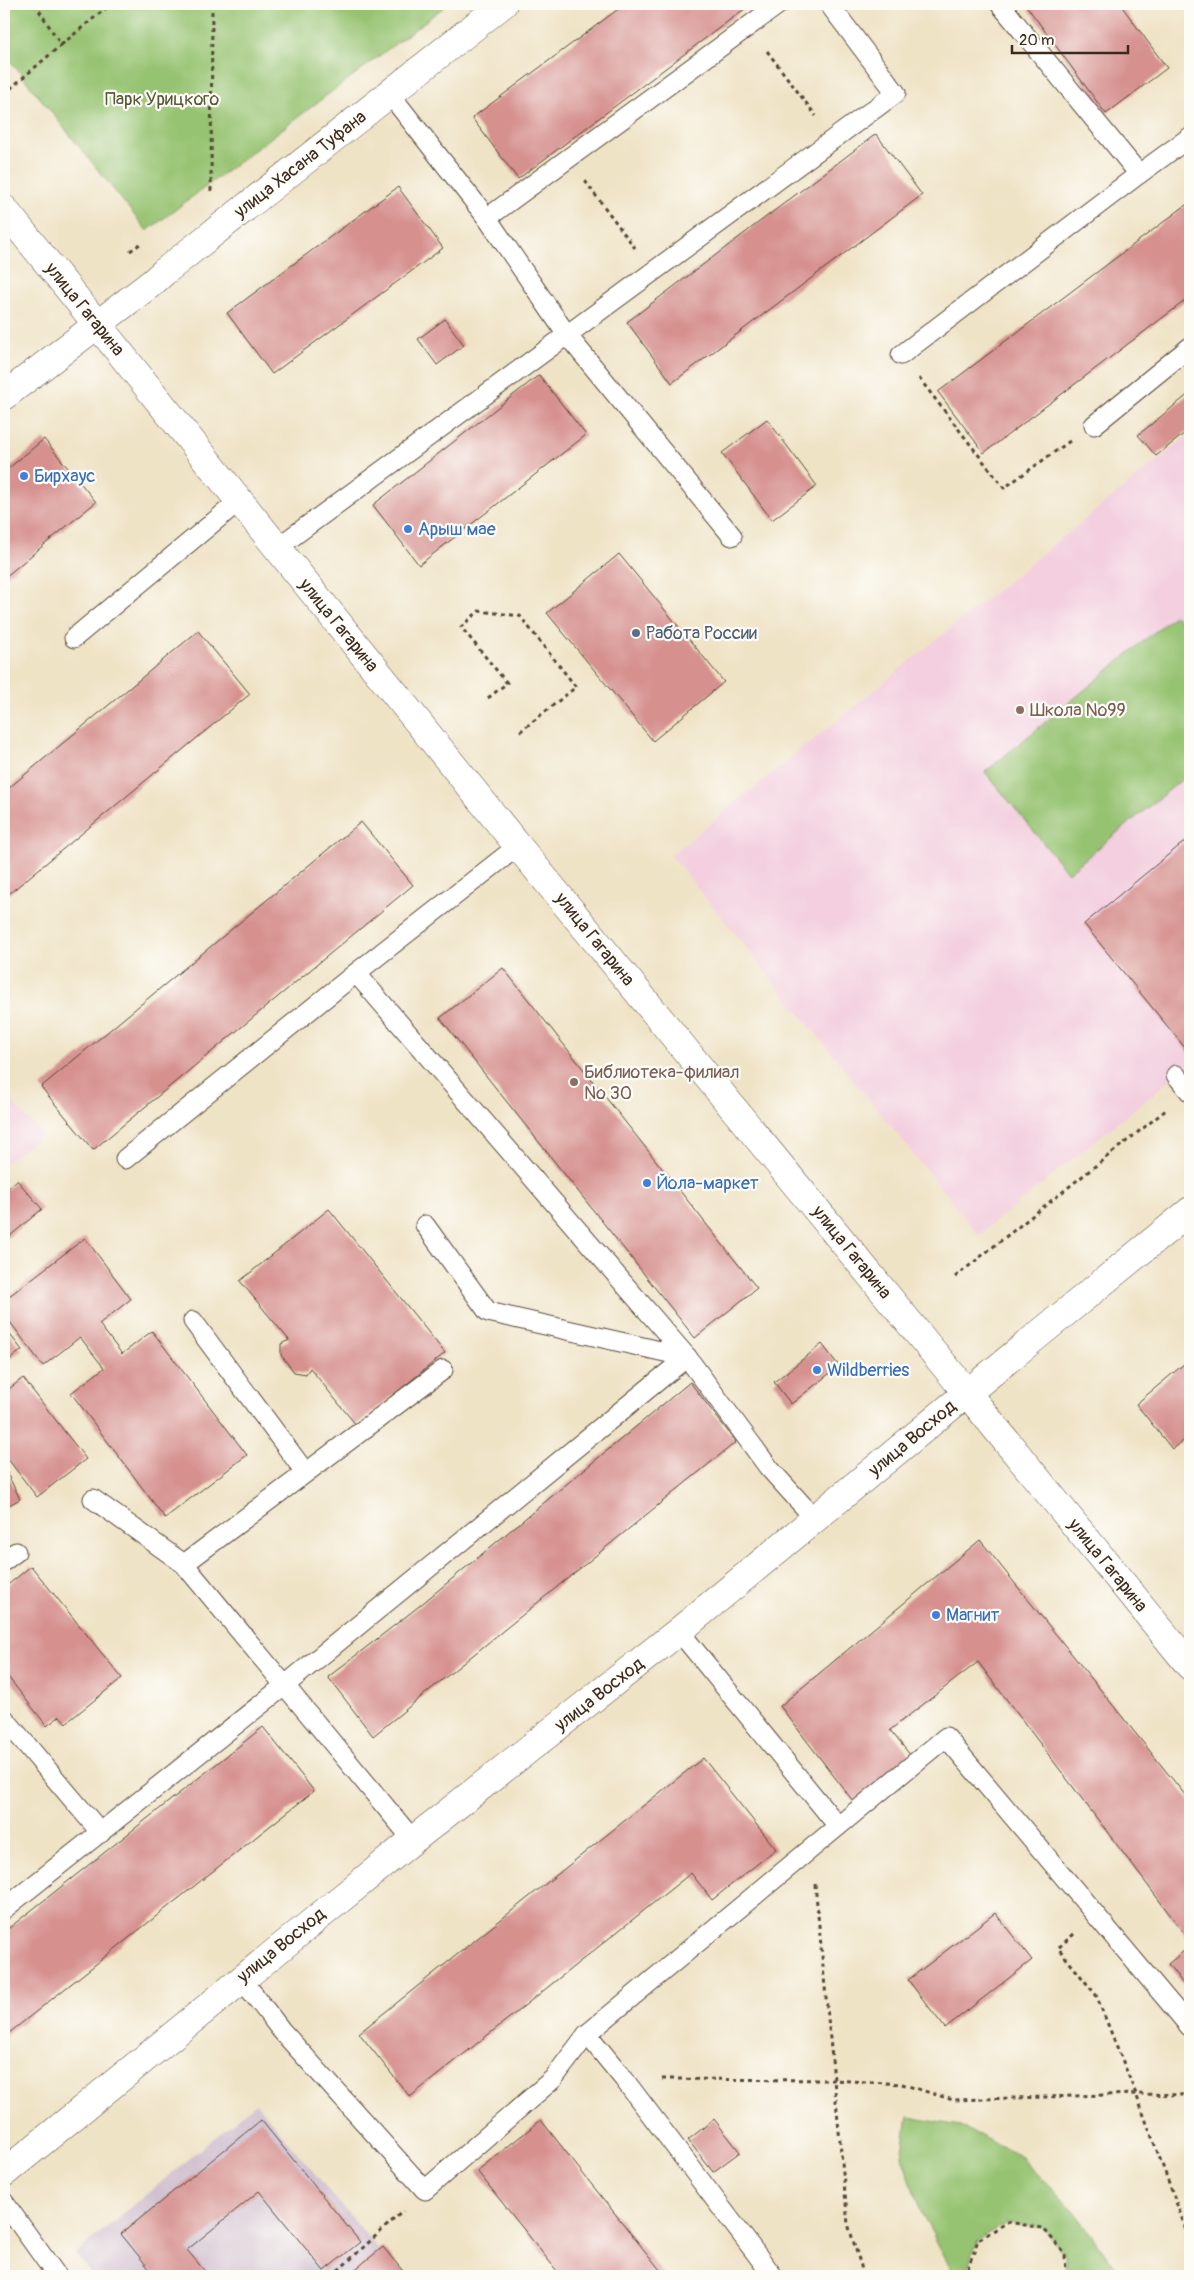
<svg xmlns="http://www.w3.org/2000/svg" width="1194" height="2280" font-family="Pangolin,sans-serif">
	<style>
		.built { fill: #f3cfdf }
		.industrial { fill: #cfbdce }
		.green { fill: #96c371; stroke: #687648 }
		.building { fill: #d6918f }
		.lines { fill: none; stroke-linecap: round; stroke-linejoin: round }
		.service-casing { stroke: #564637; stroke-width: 21 }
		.minor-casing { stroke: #564637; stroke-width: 29 }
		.tertiary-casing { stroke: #564637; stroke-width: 29 }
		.path { stroke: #564637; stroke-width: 3; stroke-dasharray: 4 4; stroke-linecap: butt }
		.service { stroke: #fff; stroke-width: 19 }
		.minor { stroke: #fff; stroke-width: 28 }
		.tertiary { stroke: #fff; stroke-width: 28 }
		.shop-dot { fill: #3f7fe0; stroke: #fdfcf7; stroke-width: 2 }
		.service-dot { fill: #5c6f8a; stroke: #fdfcf7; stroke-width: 2 }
		.education-dot { fill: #8d6e63; stroke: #fdfcf7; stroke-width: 2 }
		.labels { text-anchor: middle; stroke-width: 4.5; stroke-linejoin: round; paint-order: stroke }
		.park-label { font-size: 18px; fill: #565837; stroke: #fdfcf7 }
		.street-label { font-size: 18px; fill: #3b2a1e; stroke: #fdfcf7 }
		.shop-label { font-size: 18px; fill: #366cbe; stroke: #fdfcf7; text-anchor: start }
		.service-label { font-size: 18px; fill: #4e5e75; stroke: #fdfcf7; text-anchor: start }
		.education-label { font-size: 18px; fill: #785e54; stroke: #fdfcf7; text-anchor: start }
	</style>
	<rect width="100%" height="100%" fill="#fdfcf7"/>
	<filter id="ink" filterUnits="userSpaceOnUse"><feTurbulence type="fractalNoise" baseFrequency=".02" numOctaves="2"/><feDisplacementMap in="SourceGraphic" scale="10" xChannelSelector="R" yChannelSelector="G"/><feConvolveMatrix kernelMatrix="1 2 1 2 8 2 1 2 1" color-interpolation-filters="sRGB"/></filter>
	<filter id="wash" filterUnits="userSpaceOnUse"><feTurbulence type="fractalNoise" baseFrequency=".0096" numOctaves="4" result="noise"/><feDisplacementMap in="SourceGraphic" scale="20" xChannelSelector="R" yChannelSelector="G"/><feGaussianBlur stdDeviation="1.12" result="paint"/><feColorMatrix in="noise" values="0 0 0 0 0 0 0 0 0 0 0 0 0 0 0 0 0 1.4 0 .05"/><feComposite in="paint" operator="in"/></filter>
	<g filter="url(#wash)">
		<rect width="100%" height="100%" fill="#efe3c6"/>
		<g class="built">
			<polygon points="1190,434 1190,1064 979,1235 671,855"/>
			<polygon points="4,1093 42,1135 4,1164"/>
		</g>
		<polygon class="industrial" points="256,2103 400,2276 93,2276 75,2254"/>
		<g class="green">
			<polygon points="4,4 448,4 147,231 4,53"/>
			<polygon points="1175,615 1190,633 1190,773 1068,873 985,772"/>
			<polygon points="908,2117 960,2126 1018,2154 1074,2211 1122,2276 1066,2276 1065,2254 1043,2228 1008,2222 978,2240 966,2273 967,2276 955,2276 921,2212 902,2157"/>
		</g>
		<g id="blocks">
			<g class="building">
				<polygon points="625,4 751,4 518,179 472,118"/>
				<polygon points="1025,4 1120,4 1167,68 1106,114"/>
				<polygon points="876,134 922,195 672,383 627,322"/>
				<polygon points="398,187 443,248 272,374 227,313"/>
				<polygon points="1190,202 1190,297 984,453 938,392"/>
				<polygon points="445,319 464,345 437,365 418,339"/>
				<polygon points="539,375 586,435 419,565 373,505"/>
				<polygon points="1190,393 1190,429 1156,456 1138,435"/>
				<polygon points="767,419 817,486 772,520 722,453"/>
				<polygon points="44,439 96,502 4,578 4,472"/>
				<polygon points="619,554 724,682 653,741 547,613"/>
				<polygon points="198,631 250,694 4,898 4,792"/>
				<polygon points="361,822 413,885 93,1150 41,1087"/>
				<polygon points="1190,837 1190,935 1189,936 1190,938 1190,1054 1084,924"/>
				<polygon points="503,968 757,1288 695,1338 440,1018"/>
				<polygon points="17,1180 42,1209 4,1241 4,1192"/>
				<polygon points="329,1209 445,1353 356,1425 310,1368 306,1374 294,1372 281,1355 281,1344 289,1340 240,1281"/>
				<polygon points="85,1238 131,1299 99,1324 122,1354 152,1331 247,1455 165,1518 71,1393 104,1368 80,1337 43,1366 4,1314 4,1300"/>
				<polygon points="4,1327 22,1350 4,1364"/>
				<polygon points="822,1344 839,1366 791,1404 774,1382"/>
				<polygon points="1190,1359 1190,1435 1172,1449 1136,1404"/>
				<polygon points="23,1378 86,1459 37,1497 4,1454 4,1393"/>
				<polygon points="690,1382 736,1442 373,1736 328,1677 418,1607"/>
				<polygon points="4,1467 20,1499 4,1508"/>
				<polygon points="980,1540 1190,1801 1190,1941 978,1662 890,1730 911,1756 856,1805 780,1706"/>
				<polygon points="31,1566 122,1678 66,1723 60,1716 47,1726 4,1672 4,1588"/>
				<polygon points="263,1727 314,1791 4,2037 4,1932"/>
				<polygon points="703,1758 776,1849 712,1900 691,1873 410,2097 359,2033"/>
				<polygon points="995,1913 1032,1960 945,2028 908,1980"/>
				<polygon points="1190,1946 1190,1993 1168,1964"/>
				<polygon points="714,2119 740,2152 713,2172 688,2140"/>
				<polygon points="261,2120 360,2242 324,2271 259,2191 187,2250 209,2276 155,2276 121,2234"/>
				<polygon points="541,2120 580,2170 665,2276 561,2276 477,2171"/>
				<polygon points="383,2247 407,2276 347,2276"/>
			</g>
		</g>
	</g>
	<g filter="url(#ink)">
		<use href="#blocks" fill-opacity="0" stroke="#564637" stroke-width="1"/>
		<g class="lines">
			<g class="service-casing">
				<g id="service">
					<polyline points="1000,4 1139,174 1190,137"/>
					<polyline points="389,93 487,218 567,335 732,536"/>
					<polyline points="487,218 779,4"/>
					<polyline points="901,355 1139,174"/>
					<polyline points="1094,425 1190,347"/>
					<polyline points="277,548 896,93 829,4"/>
					<polyline points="74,638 239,501"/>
					<polyline points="356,973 518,846"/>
					<polyline points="1176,1075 1190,1092"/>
					<polyline points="125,1159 356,973 687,1357 769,1468 815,1519"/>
					<polyline points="425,1225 488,1312 687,1357"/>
					<polyline points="193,1321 305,1472"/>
					<polyline points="93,1499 184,1564 413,1840"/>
					<polyline points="4,1561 16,1552"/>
					<polyline points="184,1564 443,1370"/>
					<polyline points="679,1631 838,1826"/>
					<polyline points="4,1718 101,1833"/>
					<polyline points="4,1909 284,1686 687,1357"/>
					<polyline points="241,1978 281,2030 425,2190 553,2079 587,2034"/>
					<polyline points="4,2202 57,2276"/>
					<polyline points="773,2276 623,2078 587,2034 946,1737 1190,2027"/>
				</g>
			</g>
			<g class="minor-casing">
				<g id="minor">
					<polyline points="4,209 518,846 967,1393 1190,1211"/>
					<polyline points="4,396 153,282 164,272 503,4"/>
				</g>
			</g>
			<g class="tertiary-casing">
				<polyline id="tertiary" points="4,2173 413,1840 679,1631 967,1393 1190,1666"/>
			</g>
			<g class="path">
				<polyline points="61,45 111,4"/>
				<polyline points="767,51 816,116"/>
				<polyline points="4,94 61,45 35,4"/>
				<polyline points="585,181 635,248"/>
				<polyline points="211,191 212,4"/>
				<polyline points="130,251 140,244"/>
				<polyline points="919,378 1004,488 1070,441"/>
				<polyline points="488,698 507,683 461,627 479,611 520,616 576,687 517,734"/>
				<polyline points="955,1277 1166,1110"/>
				<polyline points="815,1884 848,2224 864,2276"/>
				<polyline points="1074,1934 1058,1948 1096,1995 1136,2094 1190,2240"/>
				<polyline points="662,2079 832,2080 902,2084 953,2100 1136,2094 1190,2095"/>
				<polyline points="332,2276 403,2211"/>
				<polyline points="967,2276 966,2273 978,2240 1008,2222 1043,2228 1065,2254 1066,2276"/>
			</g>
			<use href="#service" class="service"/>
			<use href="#minor" class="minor"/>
			<use href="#tertiary" class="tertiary"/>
		</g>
	</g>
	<g class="shop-dot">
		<circle cx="24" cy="476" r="5"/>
		<circle cx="408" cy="529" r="5"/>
		<circle cx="647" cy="1183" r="5"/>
		<circle cx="817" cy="1370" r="5"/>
		<circle cx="936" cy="1615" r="5"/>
	</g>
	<circle class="service-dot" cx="636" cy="633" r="5"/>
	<g class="education-dot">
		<circle cx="1020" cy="710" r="5"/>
		<circle cx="574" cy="1082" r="5"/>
	</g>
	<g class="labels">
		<g class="park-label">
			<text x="162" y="105">Парк Урицкого</text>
		</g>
		<g class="street-label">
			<text transform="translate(300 164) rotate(-38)" y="6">улица Хасана Туфана</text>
			<text transform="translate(85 309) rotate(51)" y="6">улица Гагарина</text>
			<text transform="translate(339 625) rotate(51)" y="6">улица Гагарина</text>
			<text transform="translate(595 939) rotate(51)" y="6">улица Гагарина</text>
			<text transform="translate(852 1252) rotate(51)" y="6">улица Гагарина</text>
			<text transform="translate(912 1438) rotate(-40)" y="6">улица Восход</text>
			<text transform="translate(1108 1565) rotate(51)" y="6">улица Гагарина</text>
			<text transform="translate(599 1694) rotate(-38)" y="6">улица Восход</text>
			<text transform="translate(281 1945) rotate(-39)" y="6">улица Восход</text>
		</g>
		<g class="shop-label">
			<text x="34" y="482">Бирхаус</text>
			<text x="418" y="535">Арыш мае</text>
			<text x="657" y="1189">Йола-маркет</text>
			<text x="827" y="1376">Wildberries</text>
			<text x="946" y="1621">Магнит</text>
		</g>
		<g class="service-label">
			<text x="646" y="639">Работа России</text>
		</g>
		<g class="education-label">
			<text x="1030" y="716">Школа №99</text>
			<text x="584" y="1078">Библиотека-филиал<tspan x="584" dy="21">№ 30</tspan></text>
		</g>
	</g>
	<rect width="1194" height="2280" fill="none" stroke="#fdfcf7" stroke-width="20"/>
	<path d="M1012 45v8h116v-8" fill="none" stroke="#3b2a1e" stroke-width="2.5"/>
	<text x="1019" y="45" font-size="15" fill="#3b2a1e" stroke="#fdfcf7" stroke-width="4" paint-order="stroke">20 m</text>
</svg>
